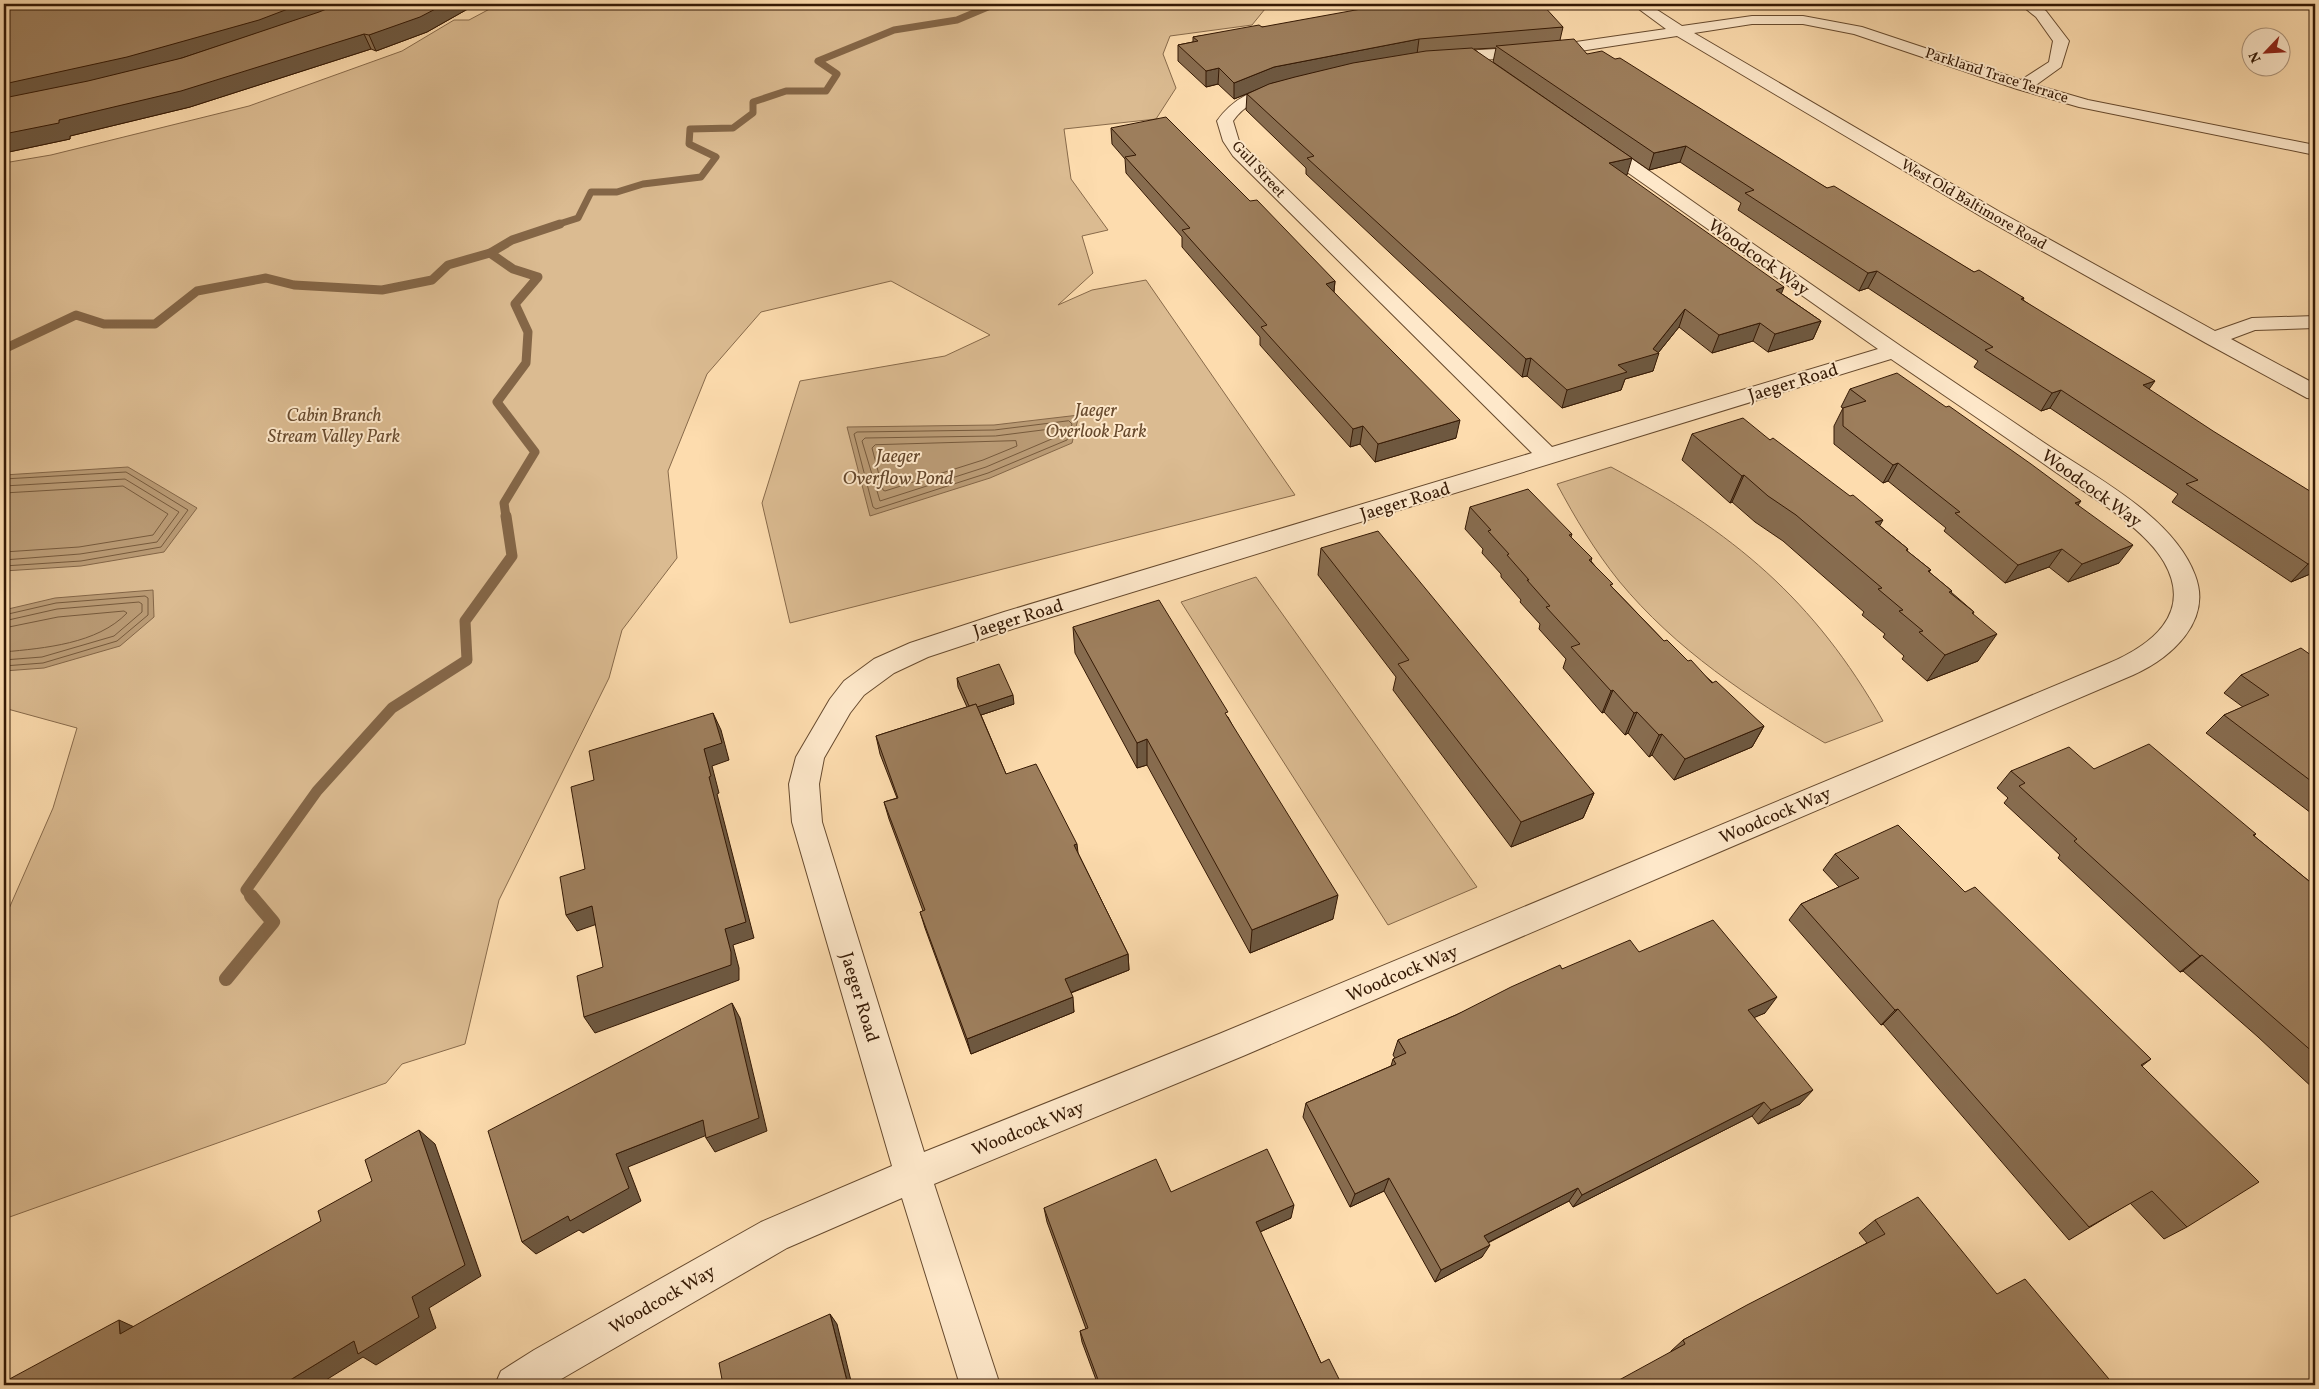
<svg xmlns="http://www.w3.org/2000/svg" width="2319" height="1389" font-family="Vollkorn,serif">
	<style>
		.green { fill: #dbbb91; stroke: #886a4a }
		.water { fill: #b99a74; stroke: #846647 }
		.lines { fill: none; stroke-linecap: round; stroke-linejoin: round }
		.shore { stroke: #775a3c; stroke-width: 1 }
		.stream-far3 { stroke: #846647; stroke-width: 7 }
		.stream-far2 { stroke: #846647; stroke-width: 9 }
		.stream-far1 { stroke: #846647; stroke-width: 11 }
		.stream { stroke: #846647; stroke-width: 14 }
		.minor-casing { stroke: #674a2e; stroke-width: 2 }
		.minor { fill: #fee8ca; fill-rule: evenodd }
		.wall { fill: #876c4f; stroke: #351904 }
		.shaded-wall { fill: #6e5840; stroke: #351904 }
		.building { fill: #9d7e5c; stroke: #351904 }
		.labels { text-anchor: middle; stroke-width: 4; stroke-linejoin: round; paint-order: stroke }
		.far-street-label { font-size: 15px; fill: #351904; stroke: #fee8ca }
		.street-label { font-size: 18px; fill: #351904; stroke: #fee8ca }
		.park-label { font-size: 18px; font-style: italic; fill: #674a2e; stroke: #fee8ca }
		.water-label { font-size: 19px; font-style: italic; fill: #63462b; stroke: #fee8ca }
	</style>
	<rect width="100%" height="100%" fill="#fddcae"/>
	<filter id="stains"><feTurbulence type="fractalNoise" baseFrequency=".004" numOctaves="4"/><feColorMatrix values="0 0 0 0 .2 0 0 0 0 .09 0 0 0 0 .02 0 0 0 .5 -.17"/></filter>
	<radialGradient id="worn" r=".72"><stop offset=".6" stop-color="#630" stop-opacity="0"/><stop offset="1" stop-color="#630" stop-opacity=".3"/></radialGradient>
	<g class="green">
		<polygon points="499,4 1253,4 1265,9 1252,25 1170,36 1163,54 1176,88 1156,119 1064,129 1071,179 1108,230 1082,236 1093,273 1058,305 1092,290 1146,280 1295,495 790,623 762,503 800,381 945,356 990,335 891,281 761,312 707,374 668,471 677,558 622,630 609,678 499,900 465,1044 402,1064 386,1083 4,1219 4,920 53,808 77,728 4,708 4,163 51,155 249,106 402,51 454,20 469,20"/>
		<path d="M1611,467C1733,532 1814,599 1883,721L1825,743C1749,698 1675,649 1619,581C1595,551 1575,518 1557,484Z"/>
		<polygon points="1256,577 1477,887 1388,925 1181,602"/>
	</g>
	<g class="water">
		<polygon points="1079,415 1072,443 990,478 870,516 847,427 994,425"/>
		<polygon points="128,467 197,508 164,552 81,566 4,571 4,475"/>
		<polygon points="153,590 154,617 120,646 44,668 4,671 4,610 55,598"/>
	</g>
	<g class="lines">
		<g class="shore">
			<polygon points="1069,421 1072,424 1067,440 988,473 876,509 873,507 854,434 857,432 994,430"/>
			<polygon points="1061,428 1063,431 1061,435 986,467 880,501 862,441 865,438 995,436"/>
			<polygon points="1016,441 1017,446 983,460 885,491 883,490 872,448 875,445"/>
			<polyline points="4,479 126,472 188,510 161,547 81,561 4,566"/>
			<polyline points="4,486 125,479 179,512 157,542 80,554 4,560"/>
			<polyline points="4,493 123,486 168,514 153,535 79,547 4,552"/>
			<polyline points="4,615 56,603 145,596 148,598 148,615 117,641 43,663 4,666"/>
			<polyline points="4,621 57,609 139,602 142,604 142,612 114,636 42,657 4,660"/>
			<path d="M4,628L58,617L124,611L127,613C97,644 45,648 4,652"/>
		</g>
		<polyline class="stream-far3" points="556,225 578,218 591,192 617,192 643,184 701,177 716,157 689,144 690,129 733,128 753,113 753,102 786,91 826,91 837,74 818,61 894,30 957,20 995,4"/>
		<g class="stream-far2">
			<polyline points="4,349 76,315 104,324 155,324 197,291 266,278 294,285 382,290 432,280 448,265 490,253"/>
			<polyline points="506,517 504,503 535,452 497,402 526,363 528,332 515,304 538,277 513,269 490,253 512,240 560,224"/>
		</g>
		<polyline class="stream-far1" points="252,897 246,890 317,791 392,708 467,660 465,621 512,556 506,516"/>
		<polyline class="stream" points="226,979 273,922 251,896"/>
		<g class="minor-casing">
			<g id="minor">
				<polygon points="1632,4 1648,4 1682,26 1752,16 1803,16 1862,27 2021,80 2049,62 2053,41 2036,17 2020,4 2036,4 2046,11 2069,41 2061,67 2036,85 2088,100 2315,145 2315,155 2079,107 2017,89 1854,34 1803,24 1752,24 1694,33 2000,212 2215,331 2252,318 2315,316 2315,328 2255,330 2231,339 2315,384 2315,399 2307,398 2206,343 1987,220 1677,36 1548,56 1446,62 1441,60 1438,57 1441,54 1446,52 1548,46 1666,29"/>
				<path d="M1280,83L1286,85L1288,88L1286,91C1266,96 1245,103 1233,121L1239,141L1245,148L1552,447L1878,349L1593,148L1590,144L1593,140H1605C1704,209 1802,279 1902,347C1949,379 1996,410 2043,442C2093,476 2173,516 2195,575C2213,621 2171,658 2133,675L1243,1056L934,1184L1000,1385H960L902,1198L787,1248L551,1385H495L501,1371L534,1350L761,1222L892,1166L792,822L789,784L796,757L830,699L844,681L874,659L910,643L1004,612L1532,453L1233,156L1223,141L1217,121C1233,98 1253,90 1280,83ZM1891,359C1945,396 2000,433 2054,471C2087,494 2144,527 2164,562C2194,614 2150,646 2107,664L1219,1034L924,1152L822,822L819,784L824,758L850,713L864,695L894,673L928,657L1022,626Z"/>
			</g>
		</g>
		<use href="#minor" class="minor"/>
	</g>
	<g class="wall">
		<polygon points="4,4 472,4 473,6 427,32 376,51 371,49 190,107 70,136 70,139 4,153"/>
		<polygon points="1262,27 1563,27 1560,40 1587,54 1827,188 1974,272 2024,298 2023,300 2149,389 2315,572 2291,582 2172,502 2178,494 2050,408 2041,411 1974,367 1978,361 1868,288 1859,291 1738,210 1741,203 1680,162 1649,170 1493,62 1496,48 1474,49 1627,175 1625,175 1782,294 1821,321 1813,339 1768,352 1753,341 1712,353 1679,327 1658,353 1653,371 1625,379 1621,390 1562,408 1527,376 1522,377 1306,174 1306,168 1246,110 1247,94 1259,89 1234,99 1218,84 1206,87 1178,61 1178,45 1193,42 1193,37"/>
		<polygon points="1111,128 1250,201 1335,281 1334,292 1456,438 1375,462 1360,444 1350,447 1260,345 1260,337 1182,247 1182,237 1126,173 1125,159 1112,144"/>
		<polygon points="1850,389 2078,505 2119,563 2068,582 2049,567 2005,583 1944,531 1946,528 1888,481 1883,483 1834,444 1834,426 1843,408 1841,407"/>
		<polygon points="1692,434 1770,440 1880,526 1908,549 1907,551 1931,570 1929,572 1952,591 1951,592 1974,612 1973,614 1978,661 1927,681 1902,659 1904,656 1883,637 1885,634 1862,615 1864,612 1783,541 1755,522 1732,502 1730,503 1682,460"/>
		<polygon points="1470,507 1572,534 1571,537 1592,558 1591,561 1612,587 1664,641 1764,726 1752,747 1674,780 1652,755 1649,757 1628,733 1625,735 1604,712 1602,713 1563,668 1566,659 1539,629 1540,624 1520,602 1521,600 1501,577 1501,574 1482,553 1483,549 1465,529"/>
		<polygon points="1321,548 1594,793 1583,818 1511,847 1393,690 1396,677 1318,575"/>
		<polygon points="1073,627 1228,717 1333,919 1250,953 1147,765 1137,768 1075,653"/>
		<polygon points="2315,658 2315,816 2206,733 2224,715 2243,707 2224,693 2241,675"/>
		<polygon points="957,678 1014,704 981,715 1006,774 1078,853 1128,954 1129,970 1071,993 1074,1012 971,1054 925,928 920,912 923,911 889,819 884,802 897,798 880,754 876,736 967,707 958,687"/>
		<polygon points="2094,769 2256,834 2254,836 2315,886 2315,1090 2258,1037 2183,971 2180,972 2058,858 2060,855 2004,803 2008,798 1997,788 2011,771"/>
		<polygon points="1835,854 1965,892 2151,1059 2142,1066 2187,1227 2164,1239 2130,1203 2069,1240 1883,1024 1881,1025 1789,920 1801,904 1839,887 1823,870"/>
		<polygon points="1639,952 1765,1013 1754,1017 1800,1104 1758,1124 1752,1116 1573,1207 1569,1201 1488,1243 1482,1257 1435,1282 1384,1191 1350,1207 1303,1117 1306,1103 1391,1066 1393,1059 1395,1058 1393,1055 1398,1040 1562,969"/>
		<polygon points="1171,1192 1291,1218 1260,1232 1321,1363 1342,1385 1098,1385 1082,1342 1080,1331 1086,1329 1047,1222 1044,1208"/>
		<polygon points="1875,1220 1997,1294 1671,1352 1671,1351 1683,1340 1867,1243 1859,1233"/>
	</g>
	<g class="shaded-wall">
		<polygon points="301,4 347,4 136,73 4,102 4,84"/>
		<polygon points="445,4 472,4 473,6 427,32 376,51 369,35"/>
		<polygon points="364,34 371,49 190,107 70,136 70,139 4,153 4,134 59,120"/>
		<polygon points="1419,39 1417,54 1273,83 1234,99 1234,83 1274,67"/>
		<polygon points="1219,68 1218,84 1206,87 1206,71"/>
		<polygon points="1686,146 1680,162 1649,170 1654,153"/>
		<polygon points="1632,158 1627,175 1604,180 1609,163"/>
		<polygon points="1877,271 1868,288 1859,291 1868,273"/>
		<polygon points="1335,281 1333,299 1326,284"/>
		<polygon points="1784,287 1777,305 1776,290"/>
		<polygon points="1685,309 1679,327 1658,353 1659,353 1653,371 1625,379 1621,390 1562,408 1567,390 1618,365 1653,349"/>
		<polygon points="1821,321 1813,339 1768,352 1775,334"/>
		<polygon points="1760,323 1753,341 1712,353 1719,335"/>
		<polygon points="1531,358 1527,376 1522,377 1526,359"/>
		<polygon points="2155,381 2142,399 2143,385"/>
		<polygon points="2061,390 2050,408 2041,411 2052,393"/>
		<polygon points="1460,420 1456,438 1375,462 1378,444"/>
		<polygon points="1363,426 1360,444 1350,447 1353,429"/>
		<polygon points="1898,463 1888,481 1883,483 1893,465"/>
		<polygon points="1744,475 1732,502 1730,503 1742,476"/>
		<polygon points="2081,501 2068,519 2075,503"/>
		<polygon points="1883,520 1868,546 1875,522"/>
		<polygon points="2133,545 2119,563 2068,582 2082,564"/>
		<polygon points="2062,549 2049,567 2005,583 2018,565"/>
		<polygon points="2315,561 2315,572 2291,582 2308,564"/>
		<polygon points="1997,634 1978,661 1927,681 1945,655"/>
		<polygon points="1613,690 1604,712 1602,713 1611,691"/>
		<polygon points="1013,695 1014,704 972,718 970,709"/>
		<polygon points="1637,712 1628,733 1625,735 1634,713"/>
		<polygon points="713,713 721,730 729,760 712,766 719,793 717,794 754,938 733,945 739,968 739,980 595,1033 584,1017 725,929 709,777 704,749"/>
		<polygon points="1764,726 1752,747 1674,780 1685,759"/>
		<polygon points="1662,734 1652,755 1649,757 1659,735"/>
		<polygon points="1147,739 1147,765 1137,768 1137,743"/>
		<polygon points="1594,793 1583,818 1511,847 1521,822"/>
		<polygon points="1077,844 1079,861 1074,845"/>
		<polygon points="1338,895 1333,919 1250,953 1252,930"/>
		<polygon points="592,906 603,922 577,931 566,915"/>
		<polygon points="1128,954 1129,970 1067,994 1065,979"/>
		<polygon points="2202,955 2183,971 2180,972 2200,956"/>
		<polygon points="1073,997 1074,1012 971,1054 967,1039"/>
		<polygon points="1777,997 1765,1013 1737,1025 1748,1010"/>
		<polygon points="732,1003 740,1018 767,1131 715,1152 706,1138"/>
		<polygon points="1898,1009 1883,1024 1881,1025 1895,1010"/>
		<polygon points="1813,1090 1800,1104 1758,1124 1771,1110"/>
		<polygon points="1764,1102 1752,1116 1573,1207 1582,1195"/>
		<polygon points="703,1120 712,1133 628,1167 641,1201 583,1233 579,1230 536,1254 522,1242 616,1154"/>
		<polygon points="419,1130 435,1144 481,1276 429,1308 436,1328 376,1365 363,1357 318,1385 282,1385 354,1341 412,1297"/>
		<polygon points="1389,1178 1384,1191 1350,1207 1355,1194"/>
		<polygon points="1578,1188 1569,1201 1477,1248 1484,1236"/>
		<polygon points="1294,1205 1291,1218 1253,1235 1256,1222"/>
		<polygon points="1490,1245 1482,1257 1435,1282 1441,1270"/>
		<polygon points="830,1314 837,1324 852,1385 848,1385"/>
		<polygon points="119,1320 143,1331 120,1334"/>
	</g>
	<g class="building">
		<polygon points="4,4 301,4 259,20 127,57 4,84"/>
		<polygon points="339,4 445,4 420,17 369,35 364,34 181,91 59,120 59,123 4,134 4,98 88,81 182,58 319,12"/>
		<polygon points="1399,4 1542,4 1563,27 1419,39 1274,67 1234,83 1219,68 1206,71 1178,45 1198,41 1193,37 1259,25 1262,27 1372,7"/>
		<polygon points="1574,39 1587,54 1602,51 1615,59 1620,58 1827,188 1834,186 1974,272 1979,270 2024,298 2021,299 2155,381 2143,385 2213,431 2313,493 2315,492 2315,561 2308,564 2186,484 2198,480 2061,390 2052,393 1985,350 1993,347 1877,271 1868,273 1745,193 1754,190 1686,146 1654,153 1496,46"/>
		<polygon points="1472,48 1632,158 1609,163 1784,287 1776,290 1821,321 1775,334 1760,323 1719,335 1685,309 1653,349 1659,353 1618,365 1627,372 1567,390 1531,358 1526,359 1307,158 1314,156 1247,94 1269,84 1295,77 1353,63 1426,51"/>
		<polygon points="1166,117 1250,201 1257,200 1335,281 1326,284 1460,420 1378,444 1363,426 1353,429 1261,327 1267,325 1182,230 1190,228 1125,157 1136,155 1111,128"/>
		<polygon points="1897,373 1946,407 1949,406 2031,464 2081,501 2075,503 2133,545 2082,564 2062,549 2018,565 1955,513 1960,512 1898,463 1893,465 1843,426 1843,408 1866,401 1850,389"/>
		<polygon points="1743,418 1770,440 1773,438 1850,496 1853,495 1883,520 1875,522 1908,549 1906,550 1931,570 1928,571 1952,591 1949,592 1974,612 1972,613 1997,634 1945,655 1919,632 1923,631 1899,611 1903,610 1878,589 1882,588 1796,515 1768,496 1744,475 1742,476 1692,434"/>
		<polygon points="1528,489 1572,534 1569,535 1592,558 1589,560 1613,584 1610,585 1664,641 1667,640 1688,661 1691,660 1712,683 1716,681 1764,726 1685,759 1662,734 1659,735 1637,712 1634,713 1613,690 1611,691 1571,647 1580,644 1546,607 1550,606 1527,580 1529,580 1507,555 1509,554 1488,531 1491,530 1470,507"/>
		<polygon points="1378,531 1594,793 1521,822 1398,664 1409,660 1321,548"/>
		<polygon points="1159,600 1228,712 1225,713 1338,895 1252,930 1147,739 1137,743 1073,627"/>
		<polygon points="2301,648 2315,658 2315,784 2224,715 2269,695 2241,675"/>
		<polygon points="999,664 1013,695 977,707 976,704 969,706 957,678"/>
		<polygon points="976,704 1006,774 1036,764 1077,844 1074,845 1128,954 1065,979 1073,997 967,1039 920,912 925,910 884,802 898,798 876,736"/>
		<polygon points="713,713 722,743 704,749 711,776 709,777 746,922 725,929 731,952 731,965 584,1017 577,976 603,967 592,906 566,915 560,877 585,869 571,787 594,780 589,751"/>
		<polygon points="2149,744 2256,834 2253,835 2315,886 2315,1054 2202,955 2200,956 2074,841 2077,839 2019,786 2025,783 2011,771 2069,747 2094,769"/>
		<polygon points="1898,825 1965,892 1975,887 2151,1059 2141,1065 2259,1182 2187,1227 2152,1191 2089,1227 1898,1009 1895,1010 1801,904 1859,878 1835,854"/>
		<polygon points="1713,920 1777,997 1748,1010 1813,1090 1771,1110 1764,1102 1582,1195 1578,1188 1484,1236 1490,1245 1441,1270 1389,1178 1355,1194 1306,1103 1396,1064 1393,1059 1406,1053 1398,1040 1456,1015 1511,987 1560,965 1562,969 1630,940 1639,952"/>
		<polygon points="732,1003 759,1118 706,1138 703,1120 616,1154 629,1188 570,1221 568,1216 522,1242 488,1131"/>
		<polygon points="419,1130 465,1265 412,1297 419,1317 358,1354 354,1341 282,1385 4,1385 4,1382 119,1320 120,1334 321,1221 318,1211 372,1181 365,1160"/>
		<polygon points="1267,1149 1294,1205 1256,1222 1321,1363 1329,1359 1342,1385 1100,1385 1080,1331 1088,1328 1044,1208 1156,1159 1171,1192"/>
		<polygon points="1918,1197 1997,1294 2025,1279 2114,1385 1610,1385 1685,1344 1683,1340 1747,1305 1885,1234 1875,1220"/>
		<polygon points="830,1314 848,1385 723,1385 719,1363"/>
	</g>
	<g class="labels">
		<g class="far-street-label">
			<text transform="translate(1997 75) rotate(18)" y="5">Parkland Trace Terrace</text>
			<text transform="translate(1259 169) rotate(47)" y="5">Gull Street</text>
			<text transform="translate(1974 204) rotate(30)" y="5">West Old Baltimore Road</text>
		</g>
		<g class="street-label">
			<text transform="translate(1759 257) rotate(35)" y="6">Woodcock Way</text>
			<text transform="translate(1793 382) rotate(-17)" y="6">Jaeger Road</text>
			<text transform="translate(2092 488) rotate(36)" y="6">Woodcock Way</text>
			<text transform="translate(1405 501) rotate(-17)" y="6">Jaeger Road</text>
			<text transform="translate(1018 618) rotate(-17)" y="6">Jaeger Road</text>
			<text transform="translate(1775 815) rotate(-23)" y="6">Woodcock Way</text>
			<text transform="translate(1402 973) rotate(-23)" y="6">Woodcock Way</text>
			<text transform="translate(860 997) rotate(73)" y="6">Jaeger Road</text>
			<text transform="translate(1028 1128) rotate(-22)" y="6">Woodcock Way</text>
			<text transform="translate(662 1299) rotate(-30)" y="6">Woodcock Way</text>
		</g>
		<g class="park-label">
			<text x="1096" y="416">Jaeger<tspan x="1096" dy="21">Overlook Park</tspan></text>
			<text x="334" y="421">Cabin Branch<tspan x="334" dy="21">Stream Valley Park</tspan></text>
		</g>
		<g class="water-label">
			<text x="898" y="462">Jaeger<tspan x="898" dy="22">Overflow Pond</tspan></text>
		</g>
	</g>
	<rect width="2319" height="1389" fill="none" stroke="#fddcae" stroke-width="20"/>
	<rect x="5" y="5" width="2309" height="1379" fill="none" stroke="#351904" stroke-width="2.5"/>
	<rect x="10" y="10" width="2299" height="1369" fill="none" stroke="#351904"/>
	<g transform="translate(2266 52) rotate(245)"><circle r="24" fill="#fee8ca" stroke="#ae957b"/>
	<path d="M0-4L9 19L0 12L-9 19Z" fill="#8f2418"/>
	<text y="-8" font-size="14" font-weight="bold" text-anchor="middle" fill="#351904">N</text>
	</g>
	<rect width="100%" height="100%" filter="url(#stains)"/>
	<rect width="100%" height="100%" fill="url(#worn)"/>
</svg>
